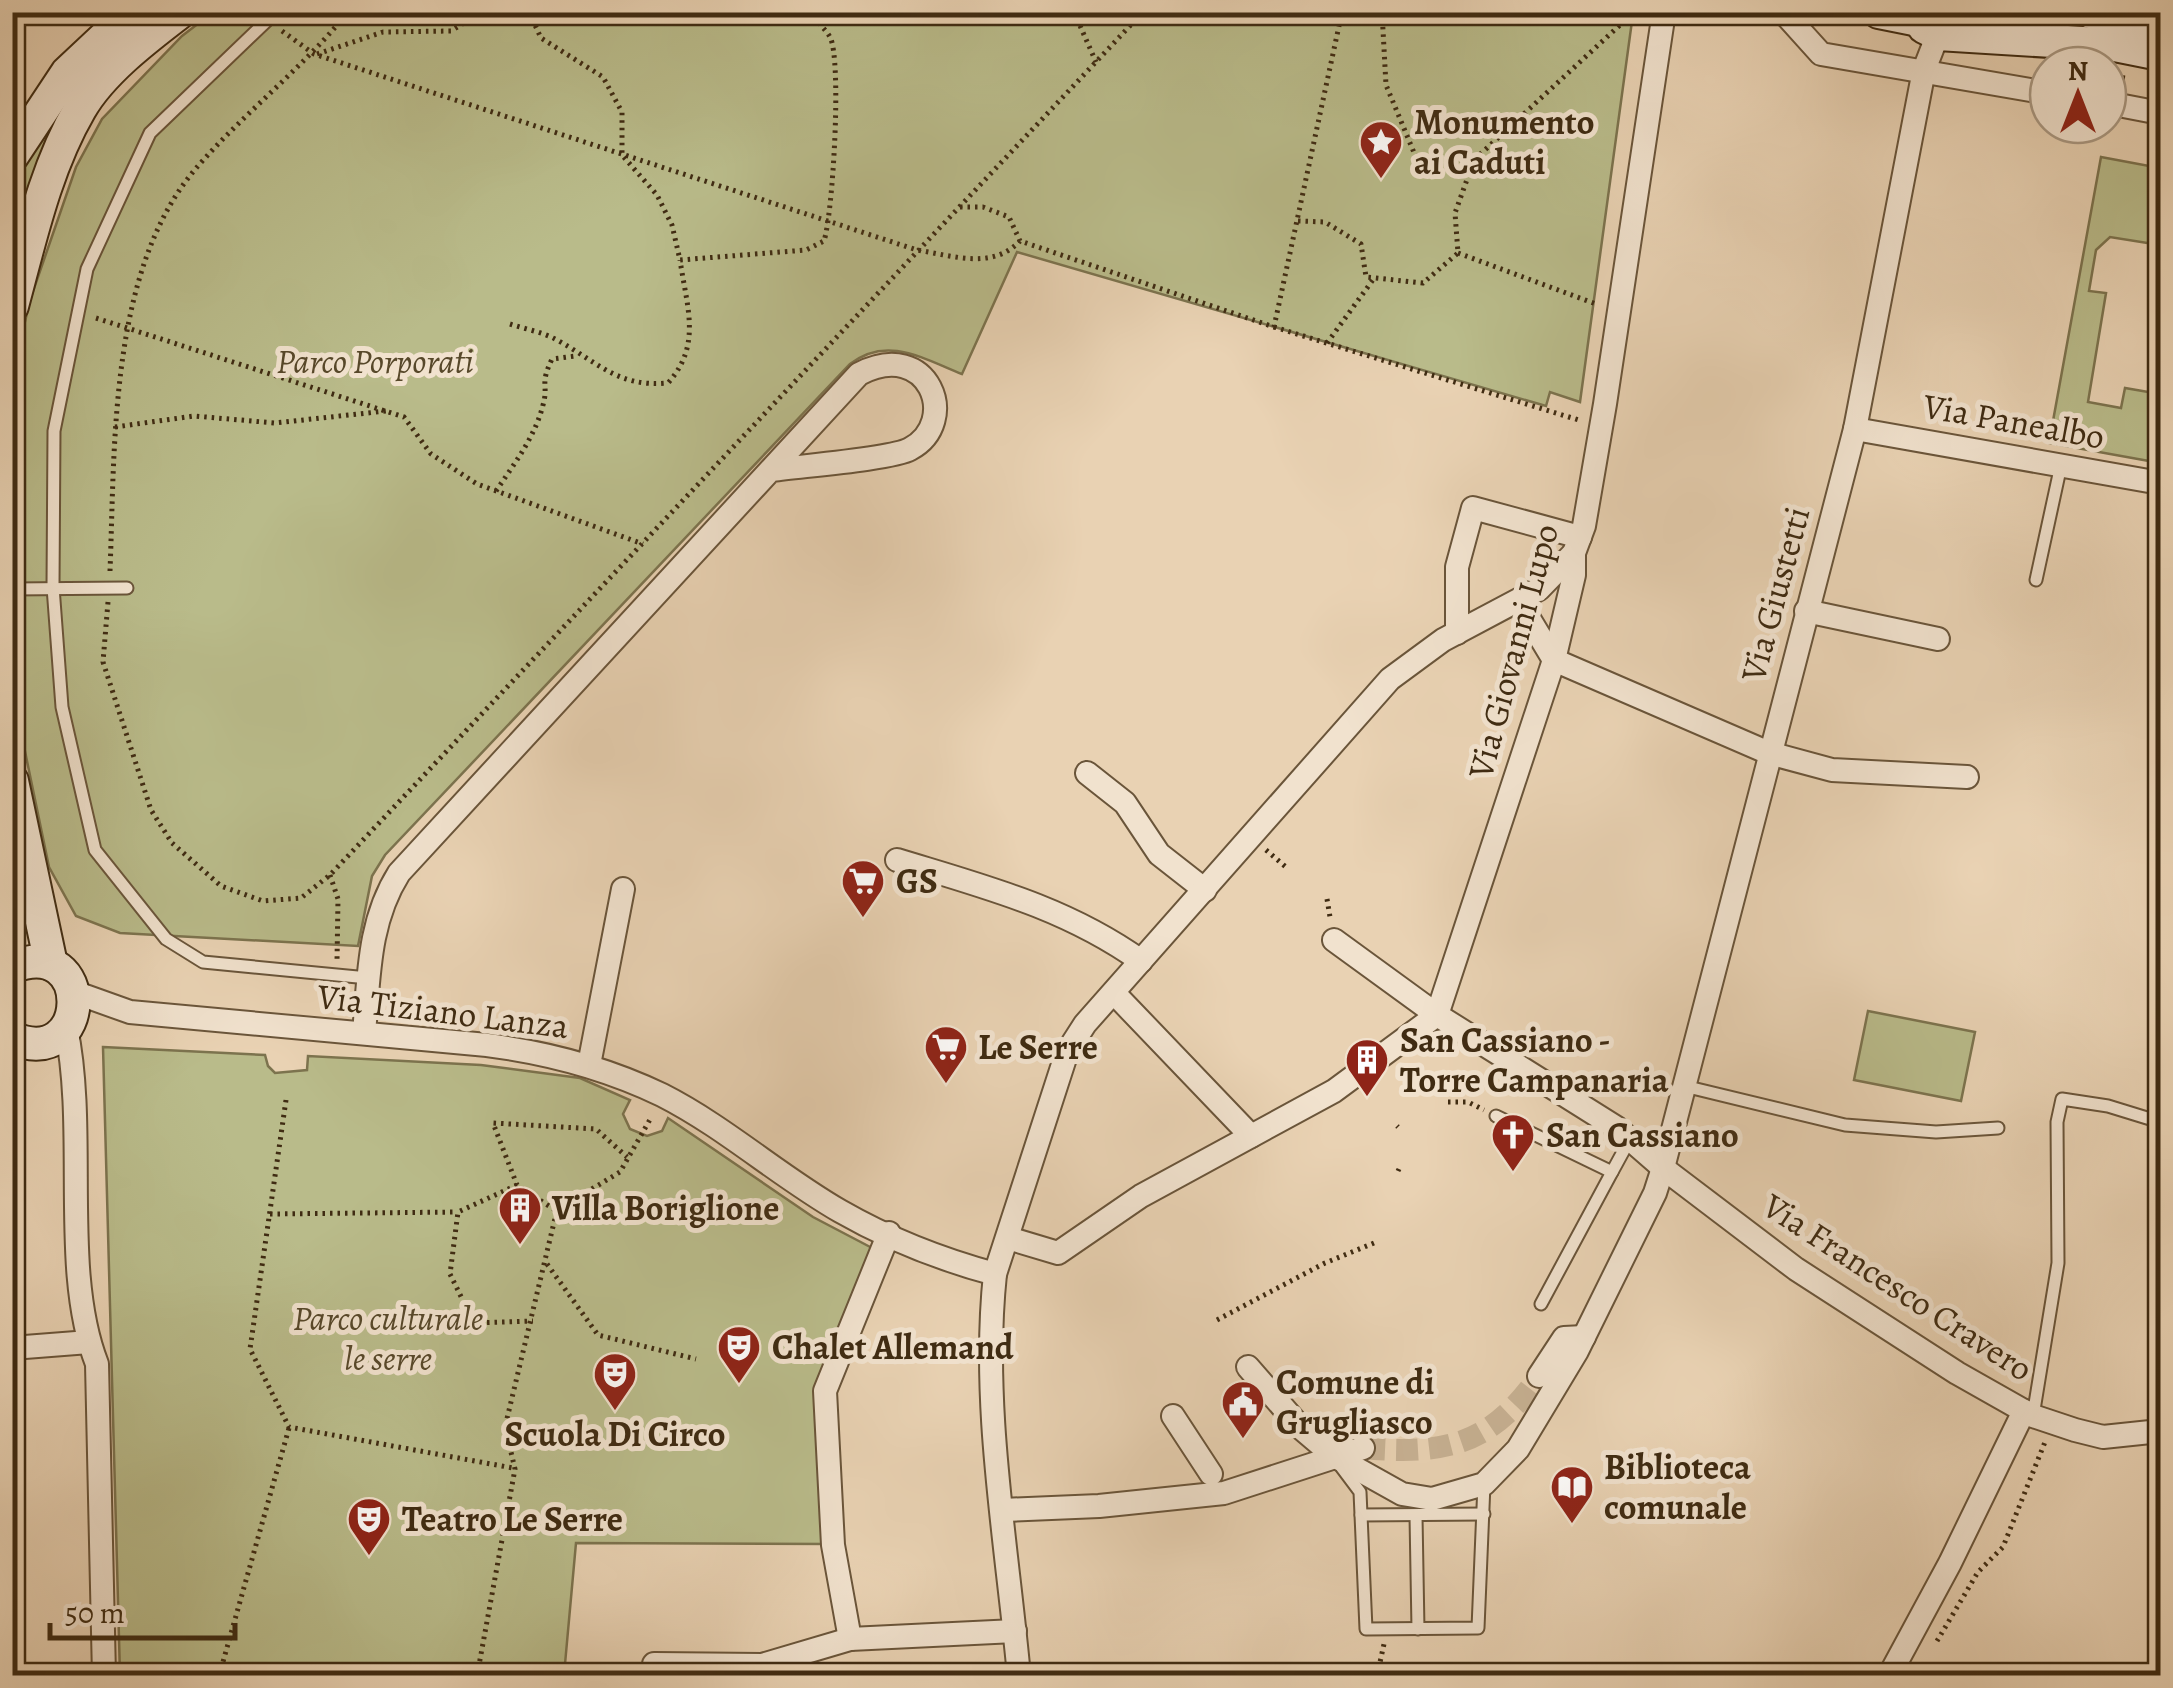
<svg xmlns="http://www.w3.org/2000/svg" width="2173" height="1688" font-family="Alegreya,serif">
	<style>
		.green { fill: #b9bb8a; stroke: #7c734e; stroke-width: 2.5 }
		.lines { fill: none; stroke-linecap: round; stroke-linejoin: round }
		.street-tunnel { stroke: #c7b193; stroke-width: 22; stroke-dasharray: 22 11; stroke-linecap: butt }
		.lane-casing { stroke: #6a553a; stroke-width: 15 }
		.street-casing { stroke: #6a553a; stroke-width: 26 }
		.secondary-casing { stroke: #3f2b12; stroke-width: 36 }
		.path { stroke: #3f2b12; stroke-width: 5; stroke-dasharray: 2.5 5; stroke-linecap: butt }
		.lane { stroke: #f1e2ce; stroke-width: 11 }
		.street { stroke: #f1e2ce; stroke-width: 22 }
		.secondary { stroke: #f1e2ce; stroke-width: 32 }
		.labels { text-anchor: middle; stroke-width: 10; stroke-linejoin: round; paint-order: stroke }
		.poi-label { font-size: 35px; font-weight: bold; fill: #3f2b12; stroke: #f1e2ce; text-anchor: start }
		.park-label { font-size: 35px; font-style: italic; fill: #57482a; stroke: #f1e2ce }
		.street-label { font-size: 35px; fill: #3f2b12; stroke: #f1e2ce }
	</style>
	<rect width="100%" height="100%" fill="#e9d2b3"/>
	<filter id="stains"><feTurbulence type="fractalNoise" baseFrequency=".002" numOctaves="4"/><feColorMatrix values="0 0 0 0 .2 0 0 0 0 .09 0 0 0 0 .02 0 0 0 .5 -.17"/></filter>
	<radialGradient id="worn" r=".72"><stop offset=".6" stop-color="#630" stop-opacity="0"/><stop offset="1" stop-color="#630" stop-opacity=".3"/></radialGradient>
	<g class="green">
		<path d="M1623,12L1632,21L1580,402L1550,392L1546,406L1017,252L962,374C924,359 887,335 850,364L385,855L372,876L358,946L120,933L76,916L49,867L22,737L13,656V374L30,300L76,167L102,119L182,36L212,13Z"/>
		<polygon points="72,81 13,264 15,188 27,155"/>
		<polygon points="2101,157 2160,168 2160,245 2110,237 2096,250 2089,291 2106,293 2088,402 2121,408 2125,388 2160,394 2160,463 2049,443"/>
		<polygon points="1868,1011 1975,1032 1961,1101 1854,1080"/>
		<polygon points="103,1047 265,1055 268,1066 275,1073 307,1070 308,1056 481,1065 580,1078 630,1100 623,1114 630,1129 647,1136 662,1131 668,1118 813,1217 874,1249 815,1405 827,1544 576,1543 564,1675 120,1675"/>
	</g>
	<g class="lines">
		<path class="street-tunnel" d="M1363,1448C1444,1455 1490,1446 1539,1376"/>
		<g class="lane-casing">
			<g id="lane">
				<polyline points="276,12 150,133 87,269 54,431 53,587 62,707 95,850 166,939 203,962 368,978"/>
				<polyline points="2036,580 2061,465"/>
				<polyline points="12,589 127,588"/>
				<polyline points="1684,1086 1845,1125 1936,1132 1998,1128"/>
				<polyline points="1496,1116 1612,1172 1630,1139"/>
				<polyline points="1541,1304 1612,1172"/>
				<polyline points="2033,1416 2058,1263 2057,1122 2062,1099 2108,1106 2160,1122"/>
				<polyline points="1342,1468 1360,1492 1366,1629 1478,1628 1484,1484"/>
				<polyline points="1361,1515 1484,1514"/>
				<polyline points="1416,1516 1418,1629"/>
			</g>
		</g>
		<g class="street-casing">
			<g id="street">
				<polyline points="1783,12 1821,54 2048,93"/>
				<polyline points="2108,103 2160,113"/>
				<polyline points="1855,429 2160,483"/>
				<polyline points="1519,602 1554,660"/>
				<polyline points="1806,611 1938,639"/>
				<polyline points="1457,633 1457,567 1473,508 1580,537"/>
				<polyline points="1554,660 1769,753 1832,770 1967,777"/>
				<polyline points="1087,773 1125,803 1159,854 1205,890"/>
				<path d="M897,860C985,887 1065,907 1141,961"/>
				<polyline points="1334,940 1437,1015 1617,1128 1663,1168 1796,1269 1957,1373 2033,1416 2075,1430 2103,1437 2160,1431"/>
				<path d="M74,992L130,1012L487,1045C549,1053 606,1068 662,1095C725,1127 779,1176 840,1211C887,1238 943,1260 995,1274"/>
				<polyline points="1114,993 1251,1136"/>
				<path d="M66,1028C88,1133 60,1270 97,1364L104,1676"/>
				<path d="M364,1033C369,977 368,922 399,873L859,374C929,337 961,422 910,449C892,459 800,466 773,470"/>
				<polyline points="589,1065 623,889"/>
				<polyline points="1008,1238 1058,1253 1141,1196 1334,1091 1437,1015 1554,660 1574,575 1574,553 1584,526 1605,404 1664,12"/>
				<polyline points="12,1348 89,1342"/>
				<polyline points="1248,1367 1301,1428 1334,1456 1402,1494 1432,1499 1484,1484 1518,1449 1577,1351 1655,1193 1663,1168 1855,429 1924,70 1938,34"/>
				<polyline points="1539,1376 1564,1338 1584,1337"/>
				<polyline points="1173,1416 1211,1474"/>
				<polyline points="1003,1510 1099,1506 1224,1493 1363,1448"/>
				<polyline points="850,1639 833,1545 825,1391 889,1233"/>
				<polyline points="654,1664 762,1665 850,1639 1015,1631"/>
				<path d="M1019,1676C1007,1544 981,1406 995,1274L1067,1052L1085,1024L1390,679L1443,640L1539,589L1574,553"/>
				<polyline points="1889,1676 1950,1563 2024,1411"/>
			</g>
		</g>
		<g class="secondary-casing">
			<g id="secondary">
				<polyline points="1879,12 1919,20"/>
				<polyline points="1916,12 1924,27 1938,34 2115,45 2160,54"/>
				<polyline points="2091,12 2160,27"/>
				<polyline points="12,156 67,73 132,12"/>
				<path d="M12,306C30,240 45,169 80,109C101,72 146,38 180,12"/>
				<polyline points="12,781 51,964"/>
				<path d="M12,967C96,933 92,1073 12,1038"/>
			</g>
		</g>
		<g class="path">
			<path d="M529,12L541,38L603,77L622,112V155L657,195L672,225L680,260L806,250L824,241C833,213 842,60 830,37C825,28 816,22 810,12"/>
			<polyline points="1074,12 1096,62"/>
			<polyline points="1382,12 1386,85 1415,155 1440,163 1474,160 1634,12"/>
			<path d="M282,31L314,54L917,250C954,256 992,270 1020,241"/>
			<polyline points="317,54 383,32 451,31 481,12"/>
			<polyline points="2108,76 2125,78"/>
			<polyline points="960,207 983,207 1009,217 1020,241 1274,327 1342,12"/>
			<polyline points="1298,221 1325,222 1361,244 1366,277 1423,283 1458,253 1455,213 1474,160"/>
			<polyline points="1458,253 1596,304"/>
			<polyline points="96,318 404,417 431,454 477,484 643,544"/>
			<path d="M510,324C525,329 542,332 555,339C597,361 617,388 668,383C702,345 687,308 680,260"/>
			<polyline points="1274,327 1582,421"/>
			<polyline points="1327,343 1375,277"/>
			<polyline points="115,427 194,416 275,423 386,411"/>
			<path d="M496,491C514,464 535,437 543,405C549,384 539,386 552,359L576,356"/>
			<path d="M110,571C115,445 109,267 198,166C245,112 302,69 348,12"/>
			<polyline points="108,602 103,662 151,810 172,843 221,886 263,901 301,898 330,875 1143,12"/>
			<polyline points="1266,850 1287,868"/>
			<polyline points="330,875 338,899 337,961"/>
			<polyline points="1327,899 1330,917"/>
			<polyline points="286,1100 250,1349 289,1427 513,1468"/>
			<polyline points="1448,1102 1468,1102 1484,1110"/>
			<polyline points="1397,1126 1398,1127"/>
			<polyline points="1398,1171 1399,1169"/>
			<polyline points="517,1185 458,1212 450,1274 474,1323 533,1321"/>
			<polyline points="555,1210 517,1185 493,1123 596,1129 627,1157"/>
			<polyline points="270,1214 457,1212"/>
			<polyline points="547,1264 598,1335 696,1359"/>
			<polyline points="1217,1320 1325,1263 1374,1243"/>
			<polyline points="1937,1641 1978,1572 2003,1547 2045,1442"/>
			<polyline points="219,1676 289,1428"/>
			<polyline points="477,1676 515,1469 505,1427 557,1210 620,1172 652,1116"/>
			<polyline points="1377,1676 1384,1644"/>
		</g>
		<use href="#lane" class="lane"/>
		<use href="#street" class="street"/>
		<use href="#secondary" class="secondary"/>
	</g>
	<defs>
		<g id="sight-pin" transform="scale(2.25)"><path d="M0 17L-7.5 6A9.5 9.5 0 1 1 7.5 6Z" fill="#8f2418" stroke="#f1e2ce"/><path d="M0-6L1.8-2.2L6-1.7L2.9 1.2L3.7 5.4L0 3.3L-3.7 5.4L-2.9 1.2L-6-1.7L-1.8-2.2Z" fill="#fff"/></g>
		<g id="supermarket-pin" transform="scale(2.25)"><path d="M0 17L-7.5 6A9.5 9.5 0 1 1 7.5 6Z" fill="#8f2418" stroke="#f1e2ce"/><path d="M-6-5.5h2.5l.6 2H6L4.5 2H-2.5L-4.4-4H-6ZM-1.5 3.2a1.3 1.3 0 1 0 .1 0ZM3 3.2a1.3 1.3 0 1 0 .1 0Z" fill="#fff"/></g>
		<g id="building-pin" transform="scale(2.25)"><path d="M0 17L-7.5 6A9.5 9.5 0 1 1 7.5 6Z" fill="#8f2418" stroke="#f1e2ce"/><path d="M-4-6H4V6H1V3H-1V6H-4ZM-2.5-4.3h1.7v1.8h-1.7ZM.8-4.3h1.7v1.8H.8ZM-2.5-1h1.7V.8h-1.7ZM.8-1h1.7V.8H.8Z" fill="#fff"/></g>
		<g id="church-pin" transform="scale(2.25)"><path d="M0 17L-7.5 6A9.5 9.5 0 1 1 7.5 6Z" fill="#8f2418" stroke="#f1e2ce"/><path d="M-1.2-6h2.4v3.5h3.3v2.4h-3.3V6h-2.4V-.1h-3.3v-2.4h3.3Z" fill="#fff"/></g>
		<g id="theatre-pin" transform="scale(2.25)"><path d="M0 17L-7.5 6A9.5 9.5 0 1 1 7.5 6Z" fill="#8f2418" stroke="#f1e2ce"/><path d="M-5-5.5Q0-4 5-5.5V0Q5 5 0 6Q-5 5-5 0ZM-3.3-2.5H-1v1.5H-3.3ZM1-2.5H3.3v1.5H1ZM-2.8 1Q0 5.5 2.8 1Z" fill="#fff"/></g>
		<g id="civic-pin" transform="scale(2.25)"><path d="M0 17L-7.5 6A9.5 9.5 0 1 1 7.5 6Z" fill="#8f2418" stroke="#f1e2ce"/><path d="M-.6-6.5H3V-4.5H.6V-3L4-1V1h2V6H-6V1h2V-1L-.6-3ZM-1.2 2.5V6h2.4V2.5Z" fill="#fff"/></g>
		<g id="library-pin" transform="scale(2.25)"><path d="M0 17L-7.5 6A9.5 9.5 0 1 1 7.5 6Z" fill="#8f2418" stroke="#f1e2ce"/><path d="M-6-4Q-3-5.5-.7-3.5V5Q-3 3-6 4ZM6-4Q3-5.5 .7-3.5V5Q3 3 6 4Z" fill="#fff"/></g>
	</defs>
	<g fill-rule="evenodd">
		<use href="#sight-pin" x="1381" y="142"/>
		<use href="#supermarket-pin" x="863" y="881"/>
		<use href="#supermarket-pin" x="946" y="1047"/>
		<use href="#building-pin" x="1367" y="1060"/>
		<use href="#church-pin" x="1513" y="1135"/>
		<use href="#building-pin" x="520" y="1208"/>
		<use href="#theatre-pin" x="739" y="1347"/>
		<use href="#theatre-pin" x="615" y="1374"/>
		<use href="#civic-pin" x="1243" y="1402"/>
		<use href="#library-pin" x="1572" y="1487"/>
		<use href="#theatre-pin" x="369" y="1519"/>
	</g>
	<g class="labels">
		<g class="poi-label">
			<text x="1414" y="134">Monumento<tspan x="1414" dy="40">ai Caduti</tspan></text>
			<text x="896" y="893">GS</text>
			<text x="1400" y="1052">San Cassiano -<tspan x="1400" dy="40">Torre Campanaria</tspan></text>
			<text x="978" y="1059">Le Serre</text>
			<text x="1546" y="1147">San Cassiano</text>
			<text x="552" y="1220">Villa Boriglione</text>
			<text x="772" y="1359">Chalet Allemand</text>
			<text x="1276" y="1394">Comune di<tspan x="1276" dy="40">Grugliasco</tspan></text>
			<text x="615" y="1446" text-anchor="middle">Scuola Di Circo</text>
			<text x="1604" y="1479">Biblioteca<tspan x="1604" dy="40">comunale</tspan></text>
			<text x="402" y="1531">Teatro Le Serre</text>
		</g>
		<g class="park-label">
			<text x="375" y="373">Parco Porporati</text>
			<text x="388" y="1330">Parco culturale<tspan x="388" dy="40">le serre</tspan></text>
		</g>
		<g class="street-label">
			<text transform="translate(2014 421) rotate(10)" y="12">Via Panealbo</text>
			<text transform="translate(1775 594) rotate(-75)" y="12">Via Giustetti</text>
			<text transform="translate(1513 651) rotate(-75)" y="12">Via Giovanni Lupo</text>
			<text transform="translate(443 1011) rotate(7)" y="12">Via Tiziano Lanza</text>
			<text transform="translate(1898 1287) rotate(33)" y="12">Via Francesco Cravero</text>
		</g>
	</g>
	<rect width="2173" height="1688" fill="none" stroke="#e9d2b3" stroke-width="50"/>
	<rect x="15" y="15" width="2143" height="1658" fill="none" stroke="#3f2b12" stroke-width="5"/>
	<rect x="25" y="25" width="2123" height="1638" fill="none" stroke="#3f2b12" stroke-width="2.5"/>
	<g transform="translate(2078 95)"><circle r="48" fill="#f1e2ce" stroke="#aa9983" stroke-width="2.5"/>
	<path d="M0-8L18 38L0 25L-18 38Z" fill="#8f2418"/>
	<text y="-15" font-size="28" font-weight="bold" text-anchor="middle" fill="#3f2b12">N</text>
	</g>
	<path d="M50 1623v15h185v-15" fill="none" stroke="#3f2b12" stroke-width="5"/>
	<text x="65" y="1623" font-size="30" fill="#3f2b12" stroke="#f1e2ce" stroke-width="8" paint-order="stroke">50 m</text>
	<rect width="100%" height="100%" filter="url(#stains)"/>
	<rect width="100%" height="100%" fill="url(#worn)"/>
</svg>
